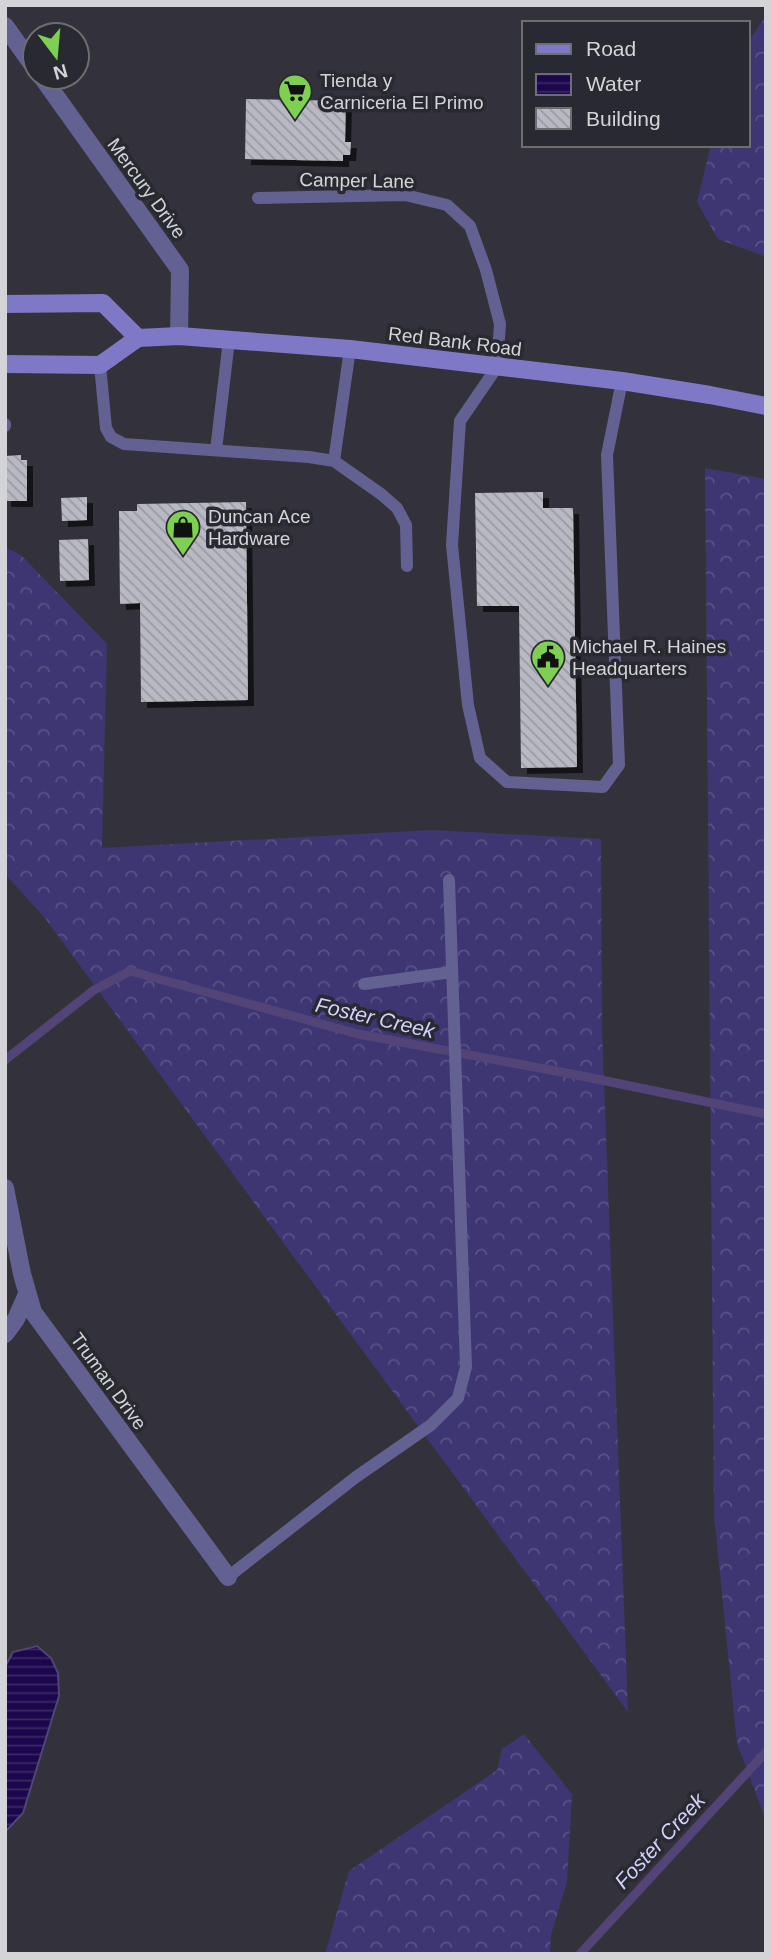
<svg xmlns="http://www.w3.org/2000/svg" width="771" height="1959" font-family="Arial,sans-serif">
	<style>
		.forest { fill: url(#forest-crowns) }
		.water { fill: url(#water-rules); stroke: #524476; stroke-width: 2 }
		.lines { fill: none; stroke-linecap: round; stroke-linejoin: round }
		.stream { stroke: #524476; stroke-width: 9 }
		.building { fill: url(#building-back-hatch); filter: url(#shadow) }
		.service { stroke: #636092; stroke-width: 12 }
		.minor { stroke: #636092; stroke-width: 18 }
		.secondary { stroke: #7e78c7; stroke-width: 18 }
		.labels { text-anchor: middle; stroke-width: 7; stroke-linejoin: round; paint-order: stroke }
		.poi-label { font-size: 19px; fill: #d3d3d8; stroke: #292931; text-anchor: start }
		.street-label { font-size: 19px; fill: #d3d3d8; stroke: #292931 }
		.water-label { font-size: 21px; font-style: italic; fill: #d3d2fc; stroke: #292931 }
	</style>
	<defs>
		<pattern id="forest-crowns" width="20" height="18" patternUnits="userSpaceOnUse" patternTransform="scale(1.75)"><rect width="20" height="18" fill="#3d3673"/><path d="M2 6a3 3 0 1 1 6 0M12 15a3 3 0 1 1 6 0" fill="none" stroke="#585286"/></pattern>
		<pattern id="water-rules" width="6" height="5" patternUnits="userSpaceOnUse" patternTransform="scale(1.75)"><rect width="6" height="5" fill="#1b074c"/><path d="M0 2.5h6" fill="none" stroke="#3b2a65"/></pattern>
		<pattern id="building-back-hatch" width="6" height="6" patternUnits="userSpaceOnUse" patternTransform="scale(1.75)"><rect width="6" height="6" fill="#b9b9c3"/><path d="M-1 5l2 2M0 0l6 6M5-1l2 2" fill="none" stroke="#9a9aa2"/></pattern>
		<filter id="shadow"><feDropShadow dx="6" dy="6" stdDeviation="0" flood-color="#0009"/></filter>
	</defs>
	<rect width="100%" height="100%" fill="#33323b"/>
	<g class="forest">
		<polygon points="766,16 766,257 718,239 697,202 711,145 748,145 748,42"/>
		<polygon points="705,468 766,479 766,1821 737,1743 714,1514"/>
		<polygon points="5,547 21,555 107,644 102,848 432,830 601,839 602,1029 628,1712 45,918 5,874"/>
		<polygon points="524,1734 572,1794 567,1882 551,1935 550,1954 325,1954 349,1871 497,1770 502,1749"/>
	</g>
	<polygon class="water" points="37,1646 51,1658 58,1673 59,1696 23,1813 5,1832 5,1667 13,1652"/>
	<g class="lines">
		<g class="stream">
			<polyline points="5,1060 94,990 130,971 358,1034 577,1075 766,1114"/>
			<polyline points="580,1954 766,1752"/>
		</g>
	</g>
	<g class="building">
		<polygon points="246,99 346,101 345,142 351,142 350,155 343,155 343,161 245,159"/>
		<polygon points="21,455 21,460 27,460 27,501 5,501 5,456"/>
		<polygon points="543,492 543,508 573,508 577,767 521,768 519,606 477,606 475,493"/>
		<polygon points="87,497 87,520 62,521 61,498"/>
		<polygon points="246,502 248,700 141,702 140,603 120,604 119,511 137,511 137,504"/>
		<polygon points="88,539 89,580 60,581 59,540"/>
	</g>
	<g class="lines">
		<g class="service">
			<polyline points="258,198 405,195 447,205 470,226 486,270 500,324 497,367 460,421 452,545 468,705 480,758 507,782 603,787 619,765 607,455 622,381"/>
			<polyline points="100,365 106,428 111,437 124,444 309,457 334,461 381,494 397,508 406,525 407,566"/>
			<polyline points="5,424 5,426"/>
			<polyline points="216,450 229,340"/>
			<polyline points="334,461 350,349"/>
			<polyline points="364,984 452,972"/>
			<polyline points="228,1577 356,1477 431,1425 458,1398 466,1367 449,880"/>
		</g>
		<g class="minor">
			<polyline points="5,26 35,68"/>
			<polyline points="42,77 180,270 179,336"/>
			<polyline points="5,1188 22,1274 33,1312 228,1577"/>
			<polyline points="5,1334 16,1319 27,1294"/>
		</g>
		<g class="secondary">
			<polyline points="5,304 103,303 138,338"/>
			<polyline points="5,364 100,365 138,338 179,336 350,349 622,381 710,395 766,406"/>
		</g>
	</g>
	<defs>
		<g id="supermarket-pin" transform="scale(1.75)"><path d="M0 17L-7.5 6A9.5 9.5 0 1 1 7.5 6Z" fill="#7fd052" stroke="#292931"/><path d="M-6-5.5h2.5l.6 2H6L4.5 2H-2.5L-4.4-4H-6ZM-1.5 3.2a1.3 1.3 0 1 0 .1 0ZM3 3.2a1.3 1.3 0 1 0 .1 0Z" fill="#111"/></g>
		<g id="shop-pin" transform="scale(1.75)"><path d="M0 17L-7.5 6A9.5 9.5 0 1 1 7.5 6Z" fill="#7fd052" stroke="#292931"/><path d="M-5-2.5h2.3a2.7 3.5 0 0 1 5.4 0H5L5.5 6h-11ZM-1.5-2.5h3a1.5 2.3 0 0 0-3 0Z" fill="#111"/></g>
		<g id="civic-pin" transform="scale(1.75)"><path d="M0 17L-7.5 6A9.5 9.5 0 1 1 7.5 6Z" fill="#7fd052" stroke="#292931"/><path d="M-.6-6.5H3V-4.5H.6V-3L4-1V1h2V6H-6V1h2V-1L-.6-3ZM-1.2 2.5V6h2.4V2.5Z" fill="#111"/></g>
	</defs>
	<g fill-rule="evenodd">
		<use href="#supermarket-pin" x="295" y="91"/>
		<use href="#shop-pin" x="183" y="527"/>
		<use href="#civic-pin" x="548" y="657"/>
	</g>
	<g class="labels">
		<g class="poi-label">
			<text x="320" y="87">Tienda y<tspan x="320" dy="22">Carniceria El Primo</tspan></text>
			<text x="208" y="523">Duncan Ace<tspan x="208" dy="22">Hardware</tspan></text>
			<text x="572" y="653">Michael R. Haines<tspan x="572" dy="22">Headquarters</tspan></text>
		</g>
		<g class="street-label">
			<text transform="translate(357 180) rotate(1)" y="7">Camper Lane</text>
			<text transform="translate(147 188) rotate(54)" y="7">Mercury Drive</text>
			<text transform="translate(455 341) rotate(7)" y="7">Red Bank Road</text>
			<text transform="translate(109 1381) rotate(54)" y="7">Truman Drive</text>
		</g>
		<g class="water-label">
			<text transform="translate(375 1018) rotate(13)" y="7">Foster Creek</text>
			<text transform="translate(660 1841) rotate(-47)" y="7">Foster Creek</text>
		</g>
	</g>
	<rect width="771" height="1959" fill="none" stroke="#d3d3d8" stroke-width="14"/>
	<rect x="522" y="21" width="228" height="126" fill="#292931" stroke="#6d6d74" stroke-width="2"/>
	<rect x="536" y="44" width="35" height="10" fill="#7e78c7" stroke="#6d6d74" stroke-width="2"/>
	<text x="586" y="56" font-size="21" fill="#d3d3d8">Road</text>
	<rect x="536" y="74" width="35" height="21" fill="url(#water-rules)" stroke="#6d6d74" stroke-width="2"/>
	<text x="586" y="91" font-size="21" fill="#d3d3d8">Water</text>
	<rect x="536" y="108" width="35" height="21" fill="url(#building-back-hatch)" stroke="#6d6d74" stroke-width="2"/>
	<text x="586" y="126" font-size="21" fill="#d3d3d8">Building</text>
	<g transform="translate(56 56) rotate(164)"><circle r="33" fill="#292931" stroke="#6d6d74" stroke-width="2"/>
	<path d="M0-5L12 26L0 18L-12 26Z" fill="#7fd052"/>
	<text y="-10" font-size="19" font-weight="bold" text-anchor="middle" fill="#d3d3d8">N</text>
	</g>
</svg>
